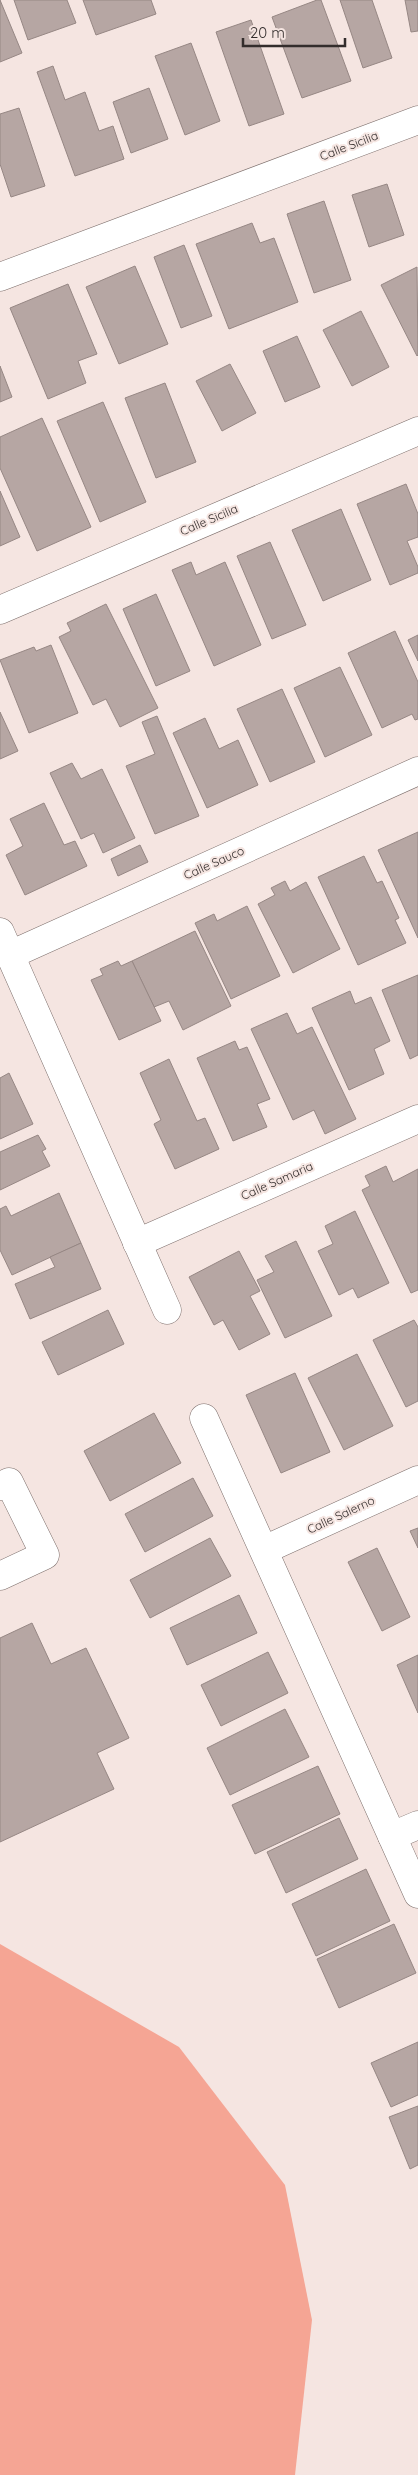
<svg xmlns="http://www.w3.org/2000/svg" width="418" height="2475" font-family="Quicksand,sans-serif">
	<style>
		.green { fill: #f5a594 }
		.building { fill: #b6a6a3; stroke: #968784 }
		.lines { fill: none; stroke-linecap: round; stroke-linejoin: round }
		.minor-casing { stroke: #7d6f6c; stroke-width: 29 }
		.minor { stroke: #fff; stroke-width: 28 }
		.labels { text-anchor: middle; stroke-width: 4; stroke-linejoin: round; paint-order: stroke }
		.street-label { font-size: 12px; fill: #332d2c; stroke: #f5e5e1 }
	</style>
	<rect width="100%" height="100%" fill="#f5e5e1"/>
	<polygon class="green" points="0,1944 179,2047 285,2185 312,2320 295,2475 0,2475"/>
	<g class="building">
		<polygon points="0,0 22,53 0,62"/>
		<polygon points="14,0 67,0 76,23 28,40"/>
		<polygon points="83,0 151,0 156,14 96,35"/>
		<polygon points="317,0 321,0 351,81 302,98 272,17"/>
		<polygon points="340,0 372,0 392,58 363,68"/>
		<polygon points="405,0 418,0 418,31 411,32"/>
		<polygon points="251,20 284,114 249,126 216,32"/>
		<polygon points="191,43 220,121 185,135 155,56"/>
		<polygon points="53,66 65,100 85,92 99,131 113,126 124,159 75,176 37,72"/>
		<polygon points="149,88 168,139 131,153 113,102"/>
		<polygon points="19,108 45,186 11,197 0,164 0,114"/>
		<polygon points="387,184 404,235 369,247 352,195"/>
		<polygon points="324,201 351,280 314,293 287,214"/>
		<polygon points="252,223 260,243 274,238 298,302 229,329 196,244"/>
		<polygon points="184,245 212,316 181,328 154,257"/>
		<polygon points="135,266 168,344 119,364 86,287"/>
		<polygon points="417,267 418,355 417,356 381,285"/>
		<polygon points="68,284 97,354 78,361 86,383 48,399 10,308"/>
		<polygon points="361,311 389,367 352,386 323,330"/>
		<polygon points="297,336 320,387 285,402 263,351"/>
		<polygon points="230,364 256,413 222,431 196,381"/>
		<polygon points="0,366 12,397 0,402"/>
		<polygon points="165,383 196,462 156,478 125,398"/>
		<polygon points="103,402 146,502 100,522 57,421"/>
		<polygon points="42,418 91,527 37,551 0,468 0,437"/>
		<polygon points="406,484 418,514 418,537 407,541 418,567 418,573 390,585 357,504"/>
		<polygon points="0,491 20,537 0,546"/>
		<polygon points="341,509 371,580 323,601 292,530"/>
		<polygon points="270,542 306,625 272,639 237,556"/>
		<polygon points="191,562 196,575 225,562 261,645 214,666 172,570"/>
		<polygon points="156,594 190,671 156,686 123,609"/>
		<polygon points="106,604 158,708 120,727 106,699 93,705 59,637 71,631 67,623"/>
		<polygon points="395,631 418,682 418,719 415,720 412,714 382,728 348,653"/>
		<polygon points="418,635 418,661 408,640"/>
		<polygon points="51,645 78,713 29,733 0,660 34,647 36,651"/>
		<polygon points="340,667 372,735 325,757 294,688"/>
		<polygon points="282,689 315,762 270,782 237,709"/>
		<polygon points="0,712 18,751 0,759"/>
		<polygon points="157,716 199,816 155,834 126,766 155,754 142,722"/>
		<polygon points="205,718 219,749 238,740 258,785 207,808 173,733"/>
		<polygon points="72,763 81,779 102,769 135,838 103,853 94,833 81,839 50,773"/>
		<polygon points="44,803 64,845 75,841 87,866 25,895 6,855 23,846 10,819"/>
		<polygon points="418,832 418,938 378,850"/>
		<polygon points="140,845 148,862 118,876 111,859"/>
		<polygon points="364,856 377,883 382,881 399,918 395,920 406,943 358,965 318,877"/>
		<polygon points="285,881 290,891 306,882 340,949 293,973 258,904 275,895 271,888"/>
		<polygon points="247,906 280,976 231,999 195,923 214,914 217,921"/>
		<polygon points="195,931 231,1006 183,1030 169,1001 154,1007 132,961"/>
		<polygon points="118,961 121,966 132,961 161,1021 119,1040 91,980 103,975 100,969"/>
		<polygon points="418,975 418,1055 410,1059 382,990"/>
		<polygon points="350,991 355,1004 371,997 390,1041 374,1049 384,1074 349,1090 312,1008"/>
		<polygon points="287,1013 297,1034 312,1027 356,1119 325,1134 314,1110 293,1120 251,1029"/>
		<polygon points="235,1041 239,1050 247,1047 270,1099 257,1104 267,1127 233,1141 197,1058"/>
		<polygon points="169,1059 197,1121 205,1118 219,1149 175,1169 154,1124 161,1120 140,1073"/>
		<polygon points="9,1073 33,1124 0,1139 0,1078"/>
		<polygon points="38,1135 46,1149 42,1151 50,1166 0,1190 0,1152"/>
		<polygon points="386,1166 393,1182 418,1169 418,1290 411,1293 362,1190 370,1186 365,1176"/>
		<polygon points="59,1193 81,1243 12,1275 0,1250 0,1209 6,1206 11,1216"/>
		<polygon points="355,1211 389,1283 358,1298 353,1288 339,1295 318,1251 333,1244 325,1226"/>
		<polygon points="296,1241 332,1316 285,1338 257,1280 274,1272 265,1256"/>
		<polygon points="81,1243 101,1289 30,1319 15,1284 55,1267 50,1257"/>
		<polygon points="239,1251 260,1291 250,1296 270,1334 239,1350 223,1320 214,1325 189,1277"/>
		<polygon points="108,1310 124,1344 58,1375 42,1342"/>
		<polygon points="414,1320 418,1327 418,1401 406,1407 373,1340"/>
		<polygon points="357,1354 393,1426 344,1450 308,1378"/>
		<polygon points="295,1373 330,1452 281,1473 246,1395"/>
		<polygon points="154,1413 181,1463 110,1501 84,1451"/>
		<polygon points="193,1478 213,1516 145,1552 125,1514"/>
		<polygon points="418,1528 418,1548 410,1531"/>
		<polygon points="210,1538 231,1576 150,1618 130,1580"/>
		<polygon points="377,1548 410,1617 382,1631 348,1562"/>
		<polygon points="239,1595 257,1633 187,1665 170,1628"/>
		<polygon points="32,1623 51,1664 86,1648 129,1738 97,1753 114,1789 0,1842 0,1638"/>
		<polygon points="268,1652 288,1693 221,1726 201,1685"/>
		<polygon points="418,1655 418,1713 397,1665"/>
		<polygon points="285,1709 309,1757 230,1795 207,1748"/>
		<polygon points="318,1766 340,1814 255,1854 232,1805"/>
		<polygon points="339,1818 358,1859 286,1893 267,1852"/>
		<polygon points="366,1869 390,1921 316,1956 292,1904"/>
		<polygon points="394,1924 416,1973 339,2008 317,1959"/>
		<polygon points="418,2042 418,2095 391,2107 371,2063"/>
		<polygon points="418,2106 418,2165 410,2169 389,2117"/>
	</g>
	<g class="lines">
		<g class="minor-casing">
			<g id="minor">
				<polyline points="0,277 418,120"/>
				<polyline points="0,610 418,431"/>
				<polyline points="0,932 167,1310"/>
				<polyline points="10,955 418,771"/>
				<polyline points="137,1243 418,1119"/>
				<polyline points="204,1418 418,1894"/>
				<polyline points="0,1486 9,1482 45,1555 0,1576"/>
				<polyline points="264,1550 418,1480"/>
				<polyline points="392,1836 418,1825"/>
			</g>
		</g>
		<use href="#minor" class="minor"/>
	</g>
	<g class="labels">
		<g class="street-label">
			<text transform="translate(349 146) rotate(-21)" y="4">Calle Sicilia</text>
			<text transform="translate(209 520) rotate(-23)" y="4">Calle Sicilia</text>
			<text transform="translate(214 863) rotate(-24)" y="4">Calle Sauco</text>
			<text transform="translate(277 1181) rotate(-24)" y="4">Calle Samaria</text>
			<text transform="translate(341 1515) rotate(-25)" y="4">Calle Salerno</text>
		</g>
	</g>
	<path d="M243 38v8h102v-8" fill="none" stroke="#332d2c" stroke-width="2.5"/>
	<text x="250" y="38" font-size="15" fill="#332d2c" stroke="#f5e5e1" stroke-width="4" paint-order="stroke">20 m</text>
</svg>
